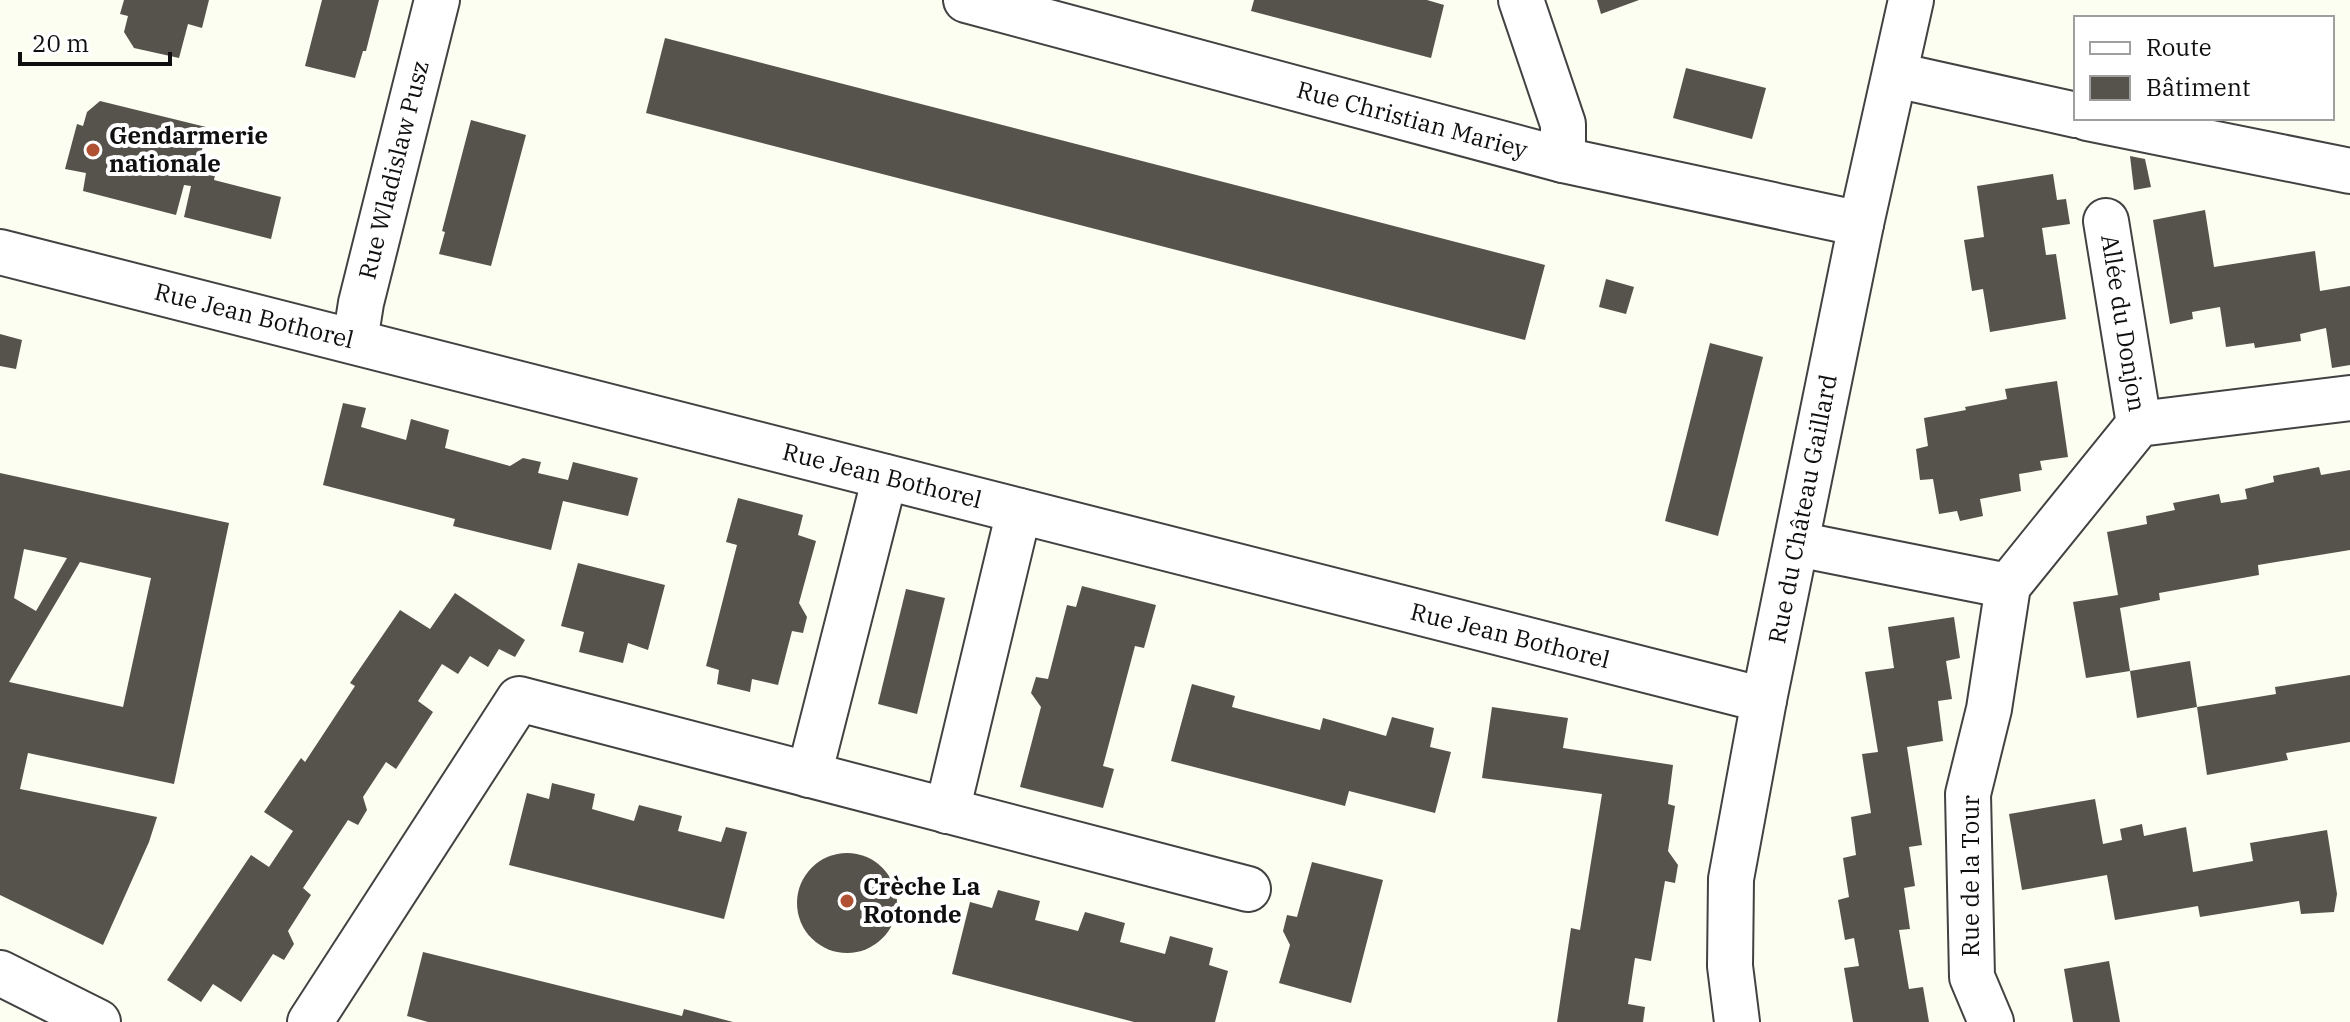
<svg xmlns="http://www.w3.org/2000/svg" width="2350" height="1022" font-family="'IBM Plex Serif',serif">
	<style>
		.building { fill: #56534c; fill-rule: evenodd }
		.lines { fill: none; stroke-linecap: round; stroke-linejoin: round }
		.minor-casing { stroke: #424242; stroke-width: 48 }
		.minor { stroke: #fff; stroke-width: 44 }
		.poi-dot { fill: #b15134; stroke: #fff; stroke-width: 3 }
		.labels { text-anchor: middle; stroke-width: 8; stroke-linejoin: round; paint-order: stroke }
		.street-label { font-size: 24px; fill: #0f0f0f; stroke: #fff }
		.poi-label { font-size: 24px; font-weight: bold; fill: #0f0f0f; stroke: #fff; text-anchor: start }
	</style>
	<rect width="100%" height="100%" fill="#fdfef2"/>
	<g class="building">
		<polygon points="124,0 209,0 202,28 188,24 179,58 134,48 124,32 128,16 120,14"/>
		<polygon points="322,0 379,0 366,51 363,51 355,78 305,66"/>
		<polygon points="1254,0 1427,0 1444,5 1431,58 1251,11"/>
		<polygon points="1597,0 1639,0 1601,14"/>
		<polygon points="665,38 1545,265 1525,340 646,113"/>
		<polygon points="1686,68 1766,88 1752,139 1673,118"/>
		<polygon points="100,101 206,127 201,156 218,160 214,180 281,197 271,239 184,217 191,186 184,185 176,215 83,191 86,173 65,169 77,124 83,126 87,112"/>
		<polygon points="471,120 526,135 491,266 439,254 445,232 442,231"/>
		<polygon points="2130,156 2145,159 2151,187 2134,190"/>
		<polygon points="2053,174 2057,200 2066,199 2070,224 2042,228 2046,255 2056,254 2066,319 1990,332 1983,289 1972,291 1964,240 1984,237 1977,186"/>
		<polygon points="2205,210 2214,267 2315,251 2320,291 2350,286 2350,365 2332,368 2326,328 2300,334 2301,341 2255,348 2254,343 2226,347 2220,307 2192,312 2193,319 2170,324 2153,220"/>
		<polygon points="1606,279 1634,287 1626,314 1599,307"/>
		<polygon points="0,334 22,340 16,369 0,366"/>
		<polygon points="1710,343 1763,357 1718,536 1665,521"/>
		<polygon points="2057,381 2068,457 2040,461 2042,470 2019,474 2021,491 1980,499 1983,516 1960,521 1957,511 1939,514 1933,479 1920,480 1916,449 1928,446 1924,418 1966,410 1965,407 2007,399 2005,389"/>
		<polygon points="343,403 366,408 361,427 406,440 411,419 449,430 445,448 510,466 523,458 541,462 538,473 568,480 573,462 638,478 628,516 563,501 551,550 453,526 455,519 323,485"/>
		<polygon points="2319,467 2321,475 2350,470 2350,550 2258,565 2259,575 2159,593 2160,600 2120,608 2130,671 2086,678 2073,602 2118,595 2107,532 2147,524 2146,516 2175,510 2173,503 2219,494 2221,503 2247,499 2245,489 2274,482 2273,476"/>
		<path d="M0,473L229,523L174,784L28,753L20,789L157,817L149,842L103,945L0,895ZM24,549L67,558L36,611L14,598ZM80,562L151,578L123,707L9,682Z"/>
		<polygon points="738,498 803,515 798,535 816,541 799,603 807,617 803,633 792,631 778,685 752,679 750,692 717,684 719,670 706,666 737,545 726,542"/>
		<polygon points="578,563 665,585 648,650 628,643 623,663 579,652 584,632 561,626"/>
		<polygon points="1082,586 1156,605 1144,648 1135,646 1103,766 1114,769 1103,808 1020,787 1041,707 1031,693 1036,677 1048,679 1067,605 1076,607"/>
		<polygon points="906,589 945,598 917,714 878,704"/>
		<polygon points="455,593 525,640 515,657 499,649 488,667 470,656 458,674 442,664 418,701 433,712 396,769 386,762 363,797 367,810 358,825 348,820 303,888 311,895 288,931 294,944 284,960 273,954 241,1002 213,984 201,1002 167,980 251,855 269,867 293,831 264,812 301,758 305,762 355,686 350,683 400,610 430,629"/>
		<polygon points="1954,617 1960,658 1946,661 1952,699 1938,701 1943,741 1907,747 1922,845 1909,847 1915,886 1904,888 1910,929 1899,930 1909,989 1923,987 1929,1022 1853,1022 1844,968 1859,966 1854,938 1845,940 1838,900 1849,897 1843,858 1856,855 1851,817 1871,813 1862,754 1878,752 1865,672 1894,668 1888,627"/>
		<polygon points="2190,661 2197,707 2276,694 2275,687 2350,675 2350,742 2286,753 2288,760 2207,775 2197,707 2137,718 2130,671"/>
		<polygon points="1192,684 1235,696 1232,707 1320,730 1323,718 1386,736 1392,717 1434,728 1430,747 1451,752 1435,813 1349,791 1345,806 1171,761"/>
		<polygon points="1492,707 1568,718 1563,748 1673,765 1668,804 1675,806 1668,851 1678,865 1675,883 1665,881 1651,961 1635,958 1628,1004 1645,1007 1643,1022 1557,1022 1571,928 1580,930 1602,794 1482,778"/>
		<polygon points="552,783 595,794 592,809 634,821 639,805 682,816 678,831 721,842 726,827 747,832 724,919 509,865 527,793 549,799"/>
		<polygon points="2095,799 2103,844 2122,840 2120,829 2142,824 2144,836 2186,827 2193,872 2253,861 2250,843 2327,830 2337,894 2334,912 2301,914 2299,901 2200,917 2198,906 2115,920 2107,875 2022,890 2009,814"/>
		<circle cx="847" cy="903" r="50"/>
		<polygon points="1312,862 1383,880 1351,1003 1279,983 1290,945 1283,931 1287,915 1297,917"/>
		<polygon points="998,890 1040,901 1035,920 1078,931 1085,912 1125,923 1120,942 1165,954 1170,936 1213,948 1209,965 1228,971 1215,1022 1134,1022 952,974 970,902 992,908"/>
		<polygon points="423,952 682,1016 684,1009 733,1022 428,1022 407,1016"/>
		<polygon points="2109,961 2120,1022 2073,1022 2064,969"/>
	</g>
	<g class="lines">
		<g class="minor-casing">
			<g id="minor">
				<polyline points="966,0 1563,160 1861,224"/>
				<polyline points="1521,0 1563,124 1563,160"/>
				<polyline points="1896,75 2076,115"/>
				<polyline points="2087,118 2350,171"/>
				<polyline points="2106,221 2139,424"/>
				<polyline points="0,252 1764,700"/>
				<polyline points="355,341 361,303 437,0"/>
				<polyline points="1797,544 2008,586"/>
				<polyline points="809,775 885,477"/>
				<polyline points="947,811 1019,511"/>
				<polyline points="0,973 98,1022"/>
				<polyline points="310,1022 519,699 1248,889"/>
				<polyline points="1737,1022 1730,966 1731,879 1764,700 1861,224 1911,0"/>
				<polyline points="1991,1022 1972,977 1968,794 1989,709 2008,586 2139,424 2350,398"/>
			</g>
		</g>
		<use href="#minor" class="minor"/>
	</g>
	<g class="poi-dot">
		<circle cx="93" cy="150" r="8"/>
		<circle cx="847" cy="901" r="8"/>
	</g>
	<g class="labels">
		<g class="street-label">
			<text transform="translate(1412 120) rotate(15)" y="8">Rue Christian Mariey</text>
			<text transform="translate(394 170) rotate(-76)" y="8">Rue Wladislaw Pusz</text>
			<text transform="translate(254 316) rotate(14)" y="8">Rue Jean Bothorel</text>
			<text transform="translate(2123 323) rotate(81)" y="8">Allée du Donjon</text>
			<text transform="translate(882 476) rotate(14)" y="8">Rue Jean Bothorel</text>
			<text transform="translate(1803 509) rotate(-79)" y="8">Rue du Château Gaillard</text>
			<text transform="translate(1510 636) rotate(14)" y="8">Rue Jean Bothorel</text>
			<text transform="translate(1971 876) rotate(-90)" y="8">Rue de la Tour</text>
		</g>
		<g class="poi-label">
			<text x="109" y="144">Gendarmerie<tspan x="109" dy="28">nationale</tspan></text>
			<text x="863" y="895">Crèche La<tspan x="863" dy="28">Rotonde</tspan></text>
		</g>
	</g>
	<rect x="2074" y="16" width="260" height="104" fill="#ffffff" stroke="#9f9f9f" stroke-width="2"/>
	<rect x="2090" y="42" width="40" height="12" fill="#ffffff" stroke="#9f9f9f" stroke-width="2"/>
	<text x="2146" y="56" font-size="24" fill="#0f0f0f">Route</text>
	<rect x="2090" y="76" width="40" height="24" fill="#56534c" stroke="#9f9f9f" stroke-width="2"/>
	<text x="2146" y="96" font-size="24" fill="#0f0f0f">Bâtiment</text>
	<path d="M20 52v12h150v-12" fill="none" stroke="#0f0f0f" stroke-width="4"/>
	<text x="32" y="52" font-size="24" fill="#0f0f0f" stroke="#ffffff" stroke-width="6" paint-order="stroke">20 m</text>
</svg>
